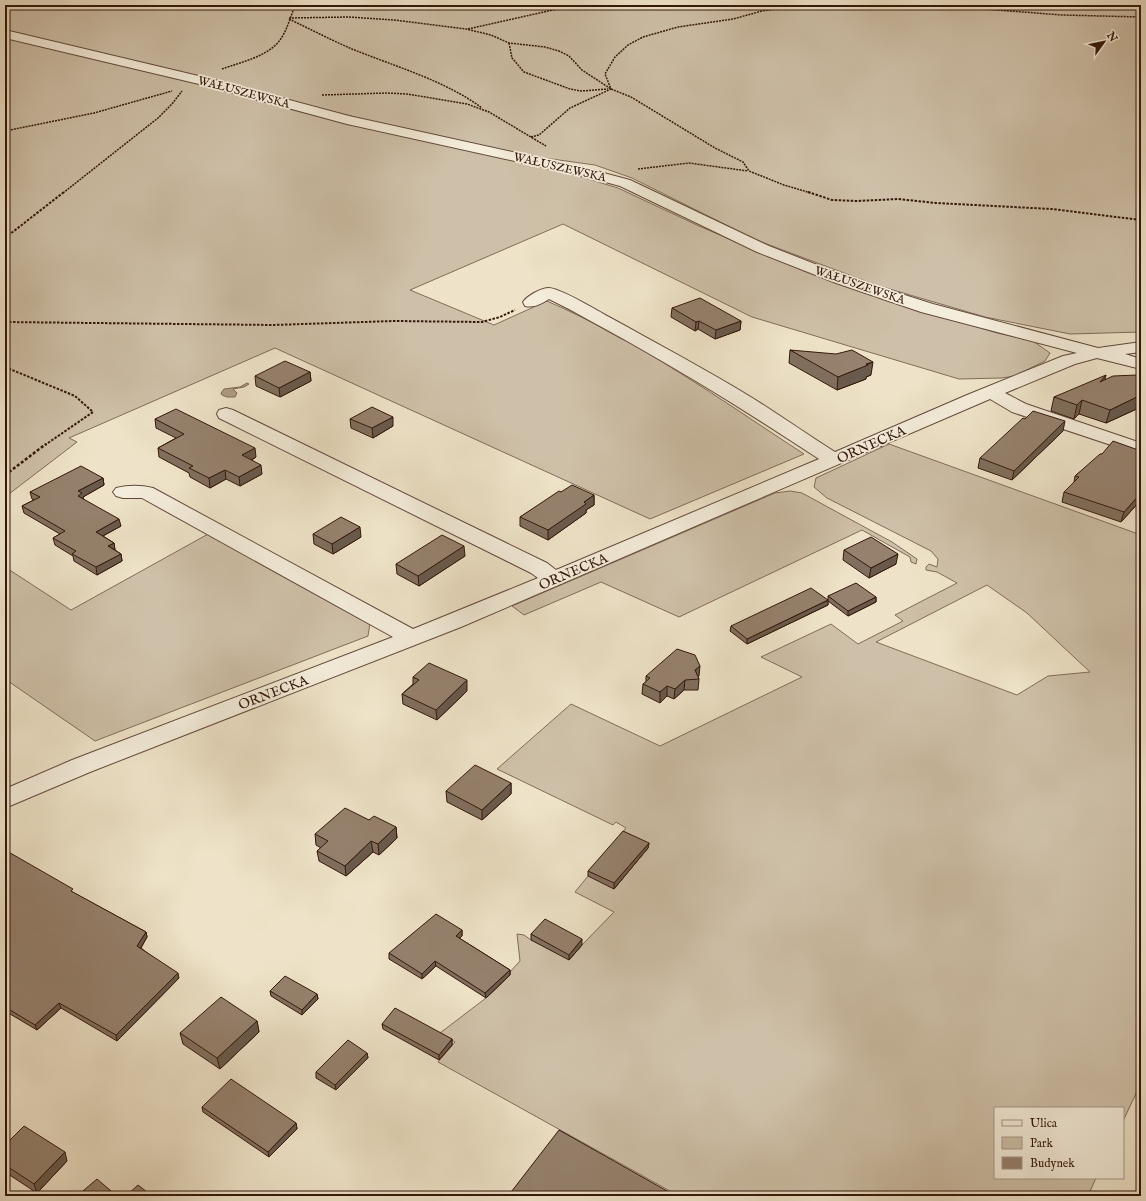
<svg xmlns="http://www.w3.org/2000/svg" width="1146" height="1201" font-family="'IM FELL English',serif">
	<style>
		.green { fill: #cec0a8; stroke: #816c59; fill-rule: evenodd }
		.water { fill: #af9e87; stroke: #7e6855 }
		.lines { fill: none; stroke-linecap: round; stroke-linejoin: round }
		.minor-casing { stroke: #624a3a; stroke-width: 2 }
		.path-far2 { stroke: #34170a; stroke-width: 1.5; stroke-dasharray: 2 1; stroke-linecap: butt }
		.path-far1 { stroke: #34170a; stroke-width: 2; stroke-dasharray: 2.5 1.5; stroke-linecap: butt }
		.path { stroke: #34170a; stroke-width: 2.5; stroke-dasharray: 3 2; stroke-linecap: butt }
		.minor { fill: #f4eddb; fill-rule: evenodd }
		.wall { fill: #806f5e; stroke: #34170a }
		.shaded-wall { fill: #685a4c; stroke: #34170a }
		.building { fill: #95816d; stroke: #34170a }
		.labels { text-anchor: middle; stroke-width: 3.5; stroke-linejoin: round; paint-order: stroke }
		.far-street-label { font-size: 12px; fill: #34170a; stroke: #f4eddb }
		.street-label { font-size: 14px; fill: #34170a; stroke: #f4eddb }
	</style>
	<rect width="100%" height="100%" fill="#eee3c8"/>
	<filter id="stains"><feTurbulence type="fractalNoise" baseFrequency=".005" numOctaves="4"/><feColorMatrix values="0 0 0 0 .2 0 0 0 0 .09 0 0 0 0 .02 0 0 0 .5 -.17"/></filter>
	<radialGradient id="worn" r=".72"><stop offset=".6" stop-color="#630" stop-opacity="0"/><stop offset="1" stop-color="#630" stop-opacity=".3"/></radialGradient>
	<g class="green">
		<polygon points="5,5 1141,5 1141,332 1070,334 985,317 876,285 756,240 632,178 595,165 523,155 367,120 5,31"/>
		<path d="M5,37L189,81L336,121L549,167L618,188L699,226L804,271L866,293L997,333L1033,341L1050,353L1045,361L1014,376L1002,378L959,379L752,317L563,224L410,290L494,325L547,301C639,341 721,400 804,454L650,519L275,348L69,438L77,442L5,497Z"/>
		<path d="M889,444L1141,535V1083L1123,1121V1108H995V1178H1096L1088,1196H679L438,1062L455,1042L440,1033L486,998L520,961L517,934L524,935L531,940L582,945L614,912L575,892L588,876L621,880L648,848L620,835L626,828L616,822L613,825L497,769L571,704L660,746L802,677L761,657L831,624L858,644L903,621L895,615L957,583L937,572L926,570V567L929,564L937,567L938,559L931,551L827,498L814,487L816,478ZM987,585L1027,613L1090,672L1048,676L1017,695L876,642Z"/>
		<polygon points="790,491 802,493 892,542 917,559 916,564 911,562 910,557 862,530 679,617 601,582 524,615 512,606 775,493"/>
		<polygon points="210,533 370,623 368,636 95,741 5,679 5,567 71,610"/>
	</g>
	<polygon class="water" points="247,383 249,384 244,387 233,389 237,393 235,397 227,397 222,395 221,393 224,389 240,387"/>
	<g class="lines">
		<g class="minor-casing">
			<path id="minor" d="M5,30L207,78L349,116L585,168L630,180L769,246L848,277L933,304L1098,348L1141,342V352L1125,354L1141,359V369L1097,358L1075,364L1005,393L1026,404L1141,443V455L1012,412L990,399L461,627L90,772L5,808V789L72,760L393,637L142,498H123L116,496L113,492L116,488C128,485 141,485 153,488L413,629L538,578L531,573L219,418L217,414L219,410L226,408L233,410L547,563L556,570L819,459C757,418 693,378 627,341C601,327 576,312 549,299C541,304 534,308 525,306L523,302C527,296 541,288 549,288C560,288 598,311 609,317C658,344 707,370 754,399C781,416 808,435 835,452L967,395L1063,356L1077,353L921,312L836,283L757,252L620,186L583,176L347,124L199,84L5,38Z"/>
		</g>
		<g class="path-far2">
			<polyline points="932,5 1062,15 1141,17"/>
			<polyline points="975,5 981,9"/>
			<polyline points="289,18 349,17 394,20 466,29 491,35 509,43 545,47 559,51 569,56 582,70 611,89 631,97 715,148 743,162 749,171 784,185 811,193"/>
			<path d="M289,19C310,29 331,40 352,49C394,66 446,81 482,108"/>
			<polyline points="468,29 575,5"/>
			<polyline points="509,43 512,58 524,72 570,89 581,91 608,89"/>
			<path d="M222,69C241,62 271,56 282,37C288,27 291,16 295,5"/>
			<polyline points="322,95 387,93 407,94 467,104 489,112 546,146"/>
			<polyline points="5,131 94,113 172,91"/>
			<polyline points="531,137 539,135 570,108 611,89 605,74 615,57 628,45 643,37 678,27 733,19 762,11 801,5"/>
			<polyline points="638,169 689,163 748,171"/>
			<polyline points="63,193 158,118 172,104 182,91"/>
		</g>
		<g class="path-far1">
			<polyline points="808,192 832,200 857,201 898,199 936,203 1052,209 1141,220"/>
			<polyline points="5,238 64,192"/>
			<polyline points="1141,244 1141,255"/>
			<polyline points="5,322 273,325 394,321 482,322 500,317 515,310"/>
			<polyline points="5,367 75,396 93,412 45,445"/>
		</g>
		<polyline class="path" points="5,475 46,444"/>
		<use href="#minor" class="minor"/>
	</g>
	<g class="wall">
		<polygon points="672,308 741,321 740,330 715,339 698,329 695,331 671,317"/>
		<polygon points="790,350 871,375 866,377 866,379 837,390 789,363"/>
		<polygon points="310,372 311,381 280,397 256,386 255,376"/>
		<polygon points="1141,377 1141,407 1106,423 1079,414 1074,419 1051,411 1054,397 1105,380"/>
		<polygon points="155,419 256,457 252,460 262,474 240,486 226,479 210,488 190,477 189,473 159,457 158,448 176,438 156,428"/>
		<polygon points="350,419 393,426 373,438 351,428"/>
		<polygon points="1063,431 1012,480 978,468 980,458"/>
		<polygon points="1141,451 1141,500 1121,522 1062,502 1064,492 1074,482 1075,476 1102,454"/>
		<polygon points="103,478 104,485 83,497 83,499 121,526 103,536 114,543 115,550 121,554 122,561 97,575 74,561 73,556 55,545 53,538 60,534 24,513 22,506 34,500 32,499 30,492"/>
		<polygon points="561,492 594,495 594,505 586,510 586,513 548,540 520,526 520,517"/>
		<polygon points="313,534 361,537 333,554 314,544"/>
		<polygon points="844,550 896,564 869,578 843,560"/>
		<polygon points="465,556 419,586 397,574 396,564"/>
		<polygon points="828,596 876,597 876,602 848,616 828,601 828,605 747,644 730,631 731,626 828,600"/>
		<polygon points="646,676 699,676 698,677 699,679 698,690 684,690 674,699 667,696 660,703 642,694 643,684 646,682"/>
		<polygon points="413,677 467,691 437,720 403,704 402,694 413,684"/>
		<polygon points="511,783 511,794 482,820 447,802 446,791"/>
		<polygon points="369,820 396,827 397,838 379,855 373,852 346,876 319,861 317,851 321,848 316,845 315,834"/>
		<polygon points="649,843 648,848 614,889 588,876 588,871"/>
		<polygon points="5,850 74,893 146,932 147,937 141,948 179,978 117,1041 61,1008 37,1030 5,1011"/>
		<polygon points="462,930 462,936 459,938 510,970 510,975 486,998 436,966 422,979 389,959 389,953"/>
		<polygon points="531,934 582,945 569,960 531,940"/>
		<polygon points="270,991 317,994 318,999 302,1015 271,996"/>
		<polygon points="257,1021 259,1032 220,1069 183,1044 180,1033"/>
		<polygon points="382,1024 452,1039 452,1045 439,1060 383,1029"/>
		<polygon points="367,1053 368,1058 336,1090 316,1078 316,1072"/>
		<polygon points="202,1107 296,1123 297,1129 269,1157 203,1112"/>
		<polygon points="5,1143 67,1161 37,1193 5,1172"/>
	</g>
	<g class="shaded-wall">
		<polygon points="699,321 698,329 695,331 696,322"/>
		<polygon points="741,321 740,330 715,339 716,330"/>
		<polygon points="873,362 871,375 866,377 866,379 837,390 838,377"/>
		<polygon points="310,372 311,381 280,397 279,388"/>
		<polygon points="1106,375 1103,388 1100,382"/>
		<polygon points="1141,395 1141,407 1106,423 1110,410"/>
		<polygon points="1082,400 1079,414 1074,419 1077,405"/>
		<polygon points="393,417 393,426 373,438 372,428"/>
		<polygon points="1065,421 1063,431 1012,480 1014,471"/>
		<polygon points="255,448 256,457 244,464 242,455"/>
		<polygon points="261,465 262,474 240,486 239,477"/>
		<polygon points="225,470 226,479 210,488 209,478"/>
		<polygon points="103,478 104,485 83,497 84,501 78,496 78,491"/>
		<polygon points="1141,493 1141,500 1121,522 1124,512"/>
		<polygon points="594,495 594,505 586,510 586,513 548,540 548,530 584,502"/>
		<polygon points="119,519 121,526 97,539 96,532"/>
		<polygon points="360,527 361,537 333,554 332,544"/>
		<polygon points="114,543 115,550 108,546"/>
		<polygon points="464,546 465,556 419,586 418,576"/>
		<polygon points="121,554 122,561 97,575 96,567"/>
		<polygon points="898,554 896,564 869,578 871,568"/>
		<polygon points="876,597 876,602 848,616 848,611"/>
		<polygon points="828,600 828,605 747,644 747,639"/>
		<polygon points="700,666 699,676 695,679 695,670"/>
		<polygon points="467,680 467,691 437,720 436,710"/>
		<polygon points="685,680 684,690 674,699 675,689"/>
		<polygon points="667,686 667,696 660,703 660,692"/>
		<polygon points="511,783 511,794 482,820 482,810"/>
		<polygon points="396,827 397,838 379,855 378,844"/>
		<polygon points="371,841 373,852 346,876 345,866"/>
		<polygon points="649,843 648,848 614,889 614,883"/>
		<polygon points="462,930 462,936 456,942 456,936"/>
		<polygon points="146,932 147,937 139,951 137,946"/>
		<polygon points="582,939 582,945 569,960 569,955"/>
		<polygon points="435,961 436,966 422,979 422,974"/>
		<polygon points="510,970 510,975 486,998 485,993"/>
		<polygon points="178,973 179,978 117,1041 116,1035"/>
		<polygon points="317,994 318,999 302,1015 302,1010"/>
		<polygon points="59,1003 61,1008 37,1030 35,1025"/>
		<polygon points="257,1021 259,1032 220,1069 217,1058"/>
		<polygon points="452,1039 452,1045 439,1060 439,1055"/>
		<polygon points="367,1053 368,1058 336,1090 335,1085"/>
		<polygon points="296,1123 297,1129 269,1157 268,1152"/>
		<polygon points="65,1152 67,1161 37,1193 34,1184"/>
	</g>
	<g class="building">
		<polygon points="700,298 741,321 716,330 699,321 696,322 672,308"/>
		<polygon points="790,350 836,354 852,350 873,362 866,364 868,365 838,377"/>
		<polygon points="285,361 310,372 279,388 255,376"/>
		<polygon points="1106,375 1100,382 1113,376 1137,375 1141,377 1141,395 1110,410 1082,400 1077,405 1054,397"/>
		<polygon points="372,407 393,417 372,428 350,419"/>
		<polygon points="176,409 255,448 242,455 261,465 239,477 225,470 209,478 189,468 193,466 158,448 184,434 155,419"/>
		<polygon points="1033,411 1065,421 1014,471 980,458 1023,418 1025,419"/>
		<polygon points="1113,441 1141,451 1141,493 1124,512 1064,492 1079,477 1075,476 1100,454 1102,454"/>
		<polygon points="81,466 103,478 78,491 82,493 78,496 119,519 96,532 114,543 108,546 121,554 96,567 72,554 76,551 53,538 65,531 22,506 40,497 30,492"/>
		<polygon points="572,485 594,495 584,502 586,504 548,530 520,517 559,491 561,492"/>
		<polygon points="341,517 360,527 332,544 313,534"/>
		<polygon points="442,535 464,546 418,576 396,564"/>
		<polygon points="871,537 898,554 871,568 844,550"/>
		<polygon points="856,583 876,597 848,611 828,596"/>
		<polygon points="811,588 828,600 747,639 731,626"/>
		<polygon points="677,649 695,655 700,666 695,670 699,679 685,680 675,689 667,686 660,692 643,684 650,678 646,676"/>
		<polygon points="429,663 467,680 436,710 402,694 419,680 413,677"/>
		<polygon points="475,765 511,783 482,810 446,791"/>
		<polygon points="345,808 369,820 374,816 396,827 378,844 371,841 345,866 317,851 328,841 315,834"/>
		<polygon points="623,831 649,843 614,883 588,871"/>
		<polygon points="5,850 73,889 71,891 146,932 137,946 178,973 116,1035 59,1003 35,1025 5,1007"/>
		<polygon points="436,914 462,930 456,936 510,970 485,993 435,961 422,974 389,953"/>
		<polygon points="545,919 582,939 569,955 531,934"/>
		<polygon points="285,976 317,994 302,1010 270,991"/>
		<polygon points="221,997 257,1021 217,1058 180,1033"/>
		<polygon points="395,1008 452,1039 439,1055 382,1024"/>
		<polygon points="348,1040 367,1053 335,1085 316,1072"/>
		<polygon points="231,1079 296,1123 268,1152 202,1107"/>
		<polygon points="24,1126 65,1152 34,1184 5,1165 5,1143 6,1144"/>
		<polygon points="559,1130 676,1196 508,1196"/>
		<polygon points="97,1179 117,1196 77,1196"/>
		<polygon points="138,1185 152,1196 126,1196"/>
	</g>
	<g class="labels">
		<g class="far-street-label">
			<text transform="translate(244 92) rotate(15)" y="4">WAŁUSZEWSKA</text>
			<text transform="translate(560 167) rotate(13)" y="4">WAŁUSZEWSKA</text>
			<text transform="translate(860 285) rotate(19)" y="4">WAŁUSZEWSKA</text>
		</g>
		<g class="street-label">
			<text transform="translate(871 444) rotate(-24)" y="5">ORNECKA</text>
			<text transform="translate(573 571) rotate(-23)" y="5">ORNECKA</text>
			<text transform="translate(273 692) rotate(-21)" y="5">ORNECKA</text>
		</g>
	</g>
	<rect width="1146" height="1201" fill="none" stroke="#eee3c8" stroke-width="20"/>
	<rect x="6" y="6" width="1134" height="1189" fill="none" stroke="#34170a" stroke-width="2"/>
	<rect x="10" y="10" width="1126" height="1181" fill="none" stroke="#34170a"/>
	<rect x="994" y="1107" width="130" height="72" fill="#f4eddb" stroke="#a79787"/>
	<rect x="1002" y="1120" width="20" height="6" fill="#f4eddb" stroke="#a79787"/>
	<text x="1030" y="1127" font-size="12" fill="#34170a">Ulica</text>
	<rect x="1002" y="1137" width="20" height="12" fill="#cec0a8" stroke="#a79787"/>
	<text x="1030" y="1147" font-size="12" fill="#34170a">Park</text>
	<rect x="1002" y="1157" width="20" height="12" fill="#95816d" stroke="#a79787"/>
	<text x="1030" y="1167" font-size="12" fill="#34170a">Budynek</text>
	<g transform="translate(1104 42) rotate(57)" stroke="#f4eddb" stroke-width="3" paint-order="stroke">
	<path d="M0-3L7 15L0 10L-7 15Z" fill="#34170a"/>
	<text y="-6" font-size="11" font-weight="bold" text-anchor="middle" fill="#34170a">N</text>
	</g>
	<rect width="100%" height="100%" filter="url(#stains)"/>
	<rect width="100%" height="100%" fill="url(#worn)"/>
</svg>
